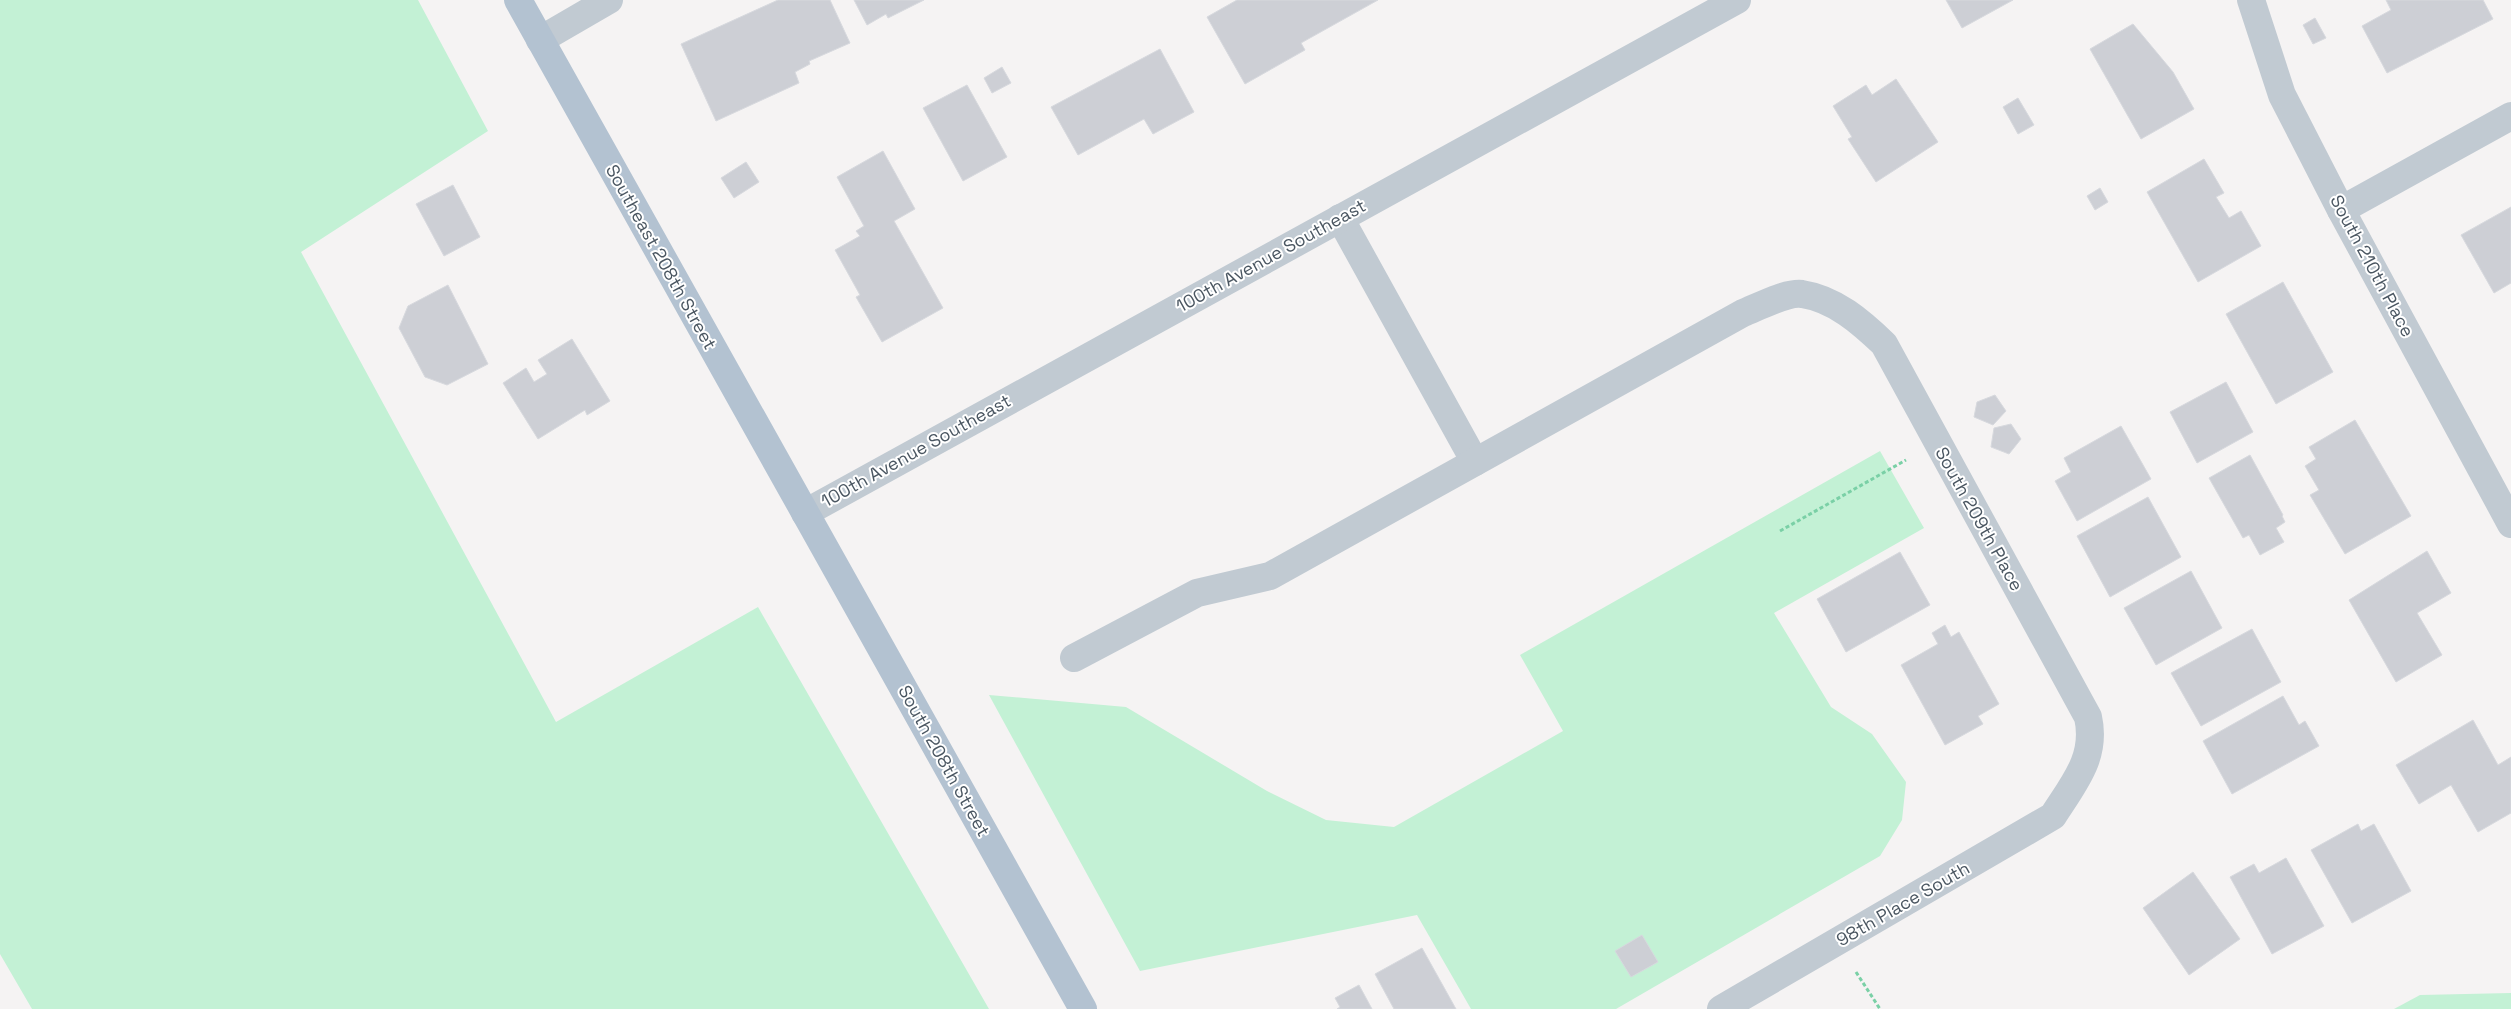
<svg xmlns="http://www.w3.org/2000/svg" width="2511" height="1009" font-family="'Space Grotesk',sans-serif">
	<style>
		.green { fill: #c3f1d5 }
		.building { fill: #cdcfd5; stroke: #d7d9de }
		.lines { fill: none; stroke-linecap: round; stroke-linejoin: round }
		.path { stroke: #7ad0a6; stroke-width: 3; stroke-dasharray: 4 2.5; stroke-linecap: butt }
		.minor { stroke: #c1cad2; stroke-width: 28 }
		.tertiary { stroke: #c1cad2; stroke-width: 28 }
		.primary { stroke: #b3c2d1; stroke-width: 28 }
		.labels { text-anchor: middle; stroke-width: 4; stroke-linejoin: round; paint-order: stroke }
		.street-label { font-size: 18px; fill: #4a5661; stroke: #fff }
	</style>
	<rect width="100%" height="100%" fill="#f5f3f3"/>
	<g class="green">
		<polygon points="0,0 418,0 488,131 301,252 556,722 758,607 989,1009 32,1009 0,954"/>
		<polygon points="1880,451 1924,528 1774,613 1831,707 1872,734 1906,782 1902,820 1880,856 1616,1009 1471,1009 1417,915 1140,971 989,695 1126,707 1267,791 1326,820 1394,827 1563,731 1520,655"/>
		<polygon points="2511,993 2511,1009 2394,1009 2420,995"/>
	</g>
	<g class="building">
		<polygon points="778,0 830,0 850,43 809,61 810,64 795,72 799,83 716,121 681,44"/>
		<polygon points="854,0 924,0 888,18 886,14 867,25"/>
		<polygon points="1237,0 1378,0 1301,43 1305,50 1245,84 1207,17"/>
		<polygon points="1946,0 2013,0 1962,28"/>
		<polygon points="2386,0 2483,0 2493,19 2387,73 2362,26 2391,10"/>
		<polygon points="2315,18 2326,38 2313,44 2303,25"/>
		<polygon points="2133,24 2173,72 2194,109 2141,139 2090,49"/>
		<polygon points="1160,49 1194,112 1153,134 1144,119 1078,155 1051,107"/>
		<polygon points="1002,67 1011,83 992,93 984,78"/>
		<polygon points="1896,79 1938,142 1876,182 1848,139 1852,137 1833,106 1866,85 1872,95"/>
		<polygon points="967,85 1007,157 963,181 923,108"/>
		<polygon points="2018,98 2034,125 2018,134 2003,107"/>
		<polygon points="883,151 915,209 894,221 943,308 882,342 856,297 860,295 835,250 860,236 856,231 864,226 837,177"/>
		<polygon points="2204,159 2224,193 2216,197 2229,218 2241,211 2261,246 2198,282 2147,192"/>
		<polygon points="746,162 759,182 734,198 721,178"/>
		<polygon points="453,185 480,237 444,256 416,204"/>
		<polygon points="2100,188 2108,202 2095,210 2087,196"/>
		<polygon points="2511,207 2511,283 2494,293 2461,235"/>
		<polygon points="2283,282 2333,372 2276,404 2226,314"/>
		<polygon points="448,285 488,364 447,385 425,377 399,328 408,306"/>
		<polygon points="572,339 610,401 587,415 585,410 538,439 503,383 526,368 534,382 547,374 538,360"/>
		<polygon points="2226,382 2253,432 2197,463 2170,412"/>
		<polygon points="1995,395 2006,411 1993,425 1974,417 1977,402"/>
		<polygon points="2355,420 2411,516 2345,554 2310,495 2319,490 2305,466 2316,459 2309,447"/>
		<polygon points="2011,424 2021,439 2009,454 1991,447 1994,428"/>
		<polygon points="2121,426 2151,479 2077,521 2055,481 2071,472 2064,458"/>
		<polygon points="2250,455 2283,515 2282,516 2285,522 2276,528 2284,542 2260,555 2249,535 2243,538 2209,478"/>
		<polygon points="2148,497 2181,557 2110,597 2077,536"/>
		<polygon points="2427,551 2451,593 2417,613 2442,655 2396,682 2349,600"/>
		<polygon points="1900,552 1930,605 1846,652 1817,599"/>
		<polygon points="2191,571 2222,628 2156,665 2124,608"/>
		<polygon points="1945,625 1951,637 1959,632 1999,704 1978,716 1983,724 1945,745 1901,665 1938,644 1932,633"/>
		<polygon points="2252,629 2281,682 2201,726 2171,673"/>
		<polygon points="2283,696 2299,725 2305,721 2319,746 2232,794 2203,741"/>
		<polygon points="2473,720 2498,765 2511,757 2511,813 2478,832 2451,785 2419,804 2396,765"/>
		<polygon points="2358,824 2361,831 2374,824 2411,891 2352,923 2311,850"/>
		<polygon points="2286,858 2324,926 2272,954 2230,877 2254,864 2259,873"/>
		<polygon points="2193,872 2240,939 2189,975 2143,908"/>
		<polygon points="1642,935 1658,962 1631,977 1615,951"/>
		<polygon points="1422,948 1456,1009 1394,1009 1375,974"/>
		<polygon points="1359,985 1372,1009 1337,1009 1340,1007 1335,998"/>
	</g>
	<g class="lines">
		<g class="path">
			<polyline points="1780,531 1906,460"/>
			<polyline points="1856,972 1880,1009"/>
		</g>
		<g class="minor">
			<polyline points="2251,0 2282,95 2341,210 2511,524"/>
			<polyline points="540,40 609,0"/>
			<polyline points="2341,210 2511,116"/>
			<polyline points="1340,218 1475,462"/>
			<path d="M1074,658L1197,593L1270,576L1743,313C1758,307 1786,292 1802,294C1835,299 1861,322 1884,344L2088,717C2097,757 2074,783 2053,816L1721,1009"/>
		</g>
		<polyline class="tertiary" points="805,513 1737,0"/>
		<polyline class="primary" points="518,0 1083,1009"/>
	</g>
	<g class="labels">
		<g class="street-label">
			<text transform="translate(1271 256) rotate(-29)" y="6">100th Avenue Southeast</text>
			<text transform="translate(661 257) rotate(61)" y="6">Southeast 208th Street</text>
			<text transform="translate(2372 266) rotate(62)" y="6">South 210th Place</text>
			<text transform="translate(916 451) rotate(-29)" y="6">100th Avenue Southeast</text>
			<text transform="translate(1979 519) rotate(61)" y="6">South 209th Place</text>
			<text transform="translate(944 761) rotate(61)" y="6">South 208th Street</text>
			<text transform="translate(1903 904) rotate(-30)" y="6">98th Place South</text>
		</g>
	</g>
</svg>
